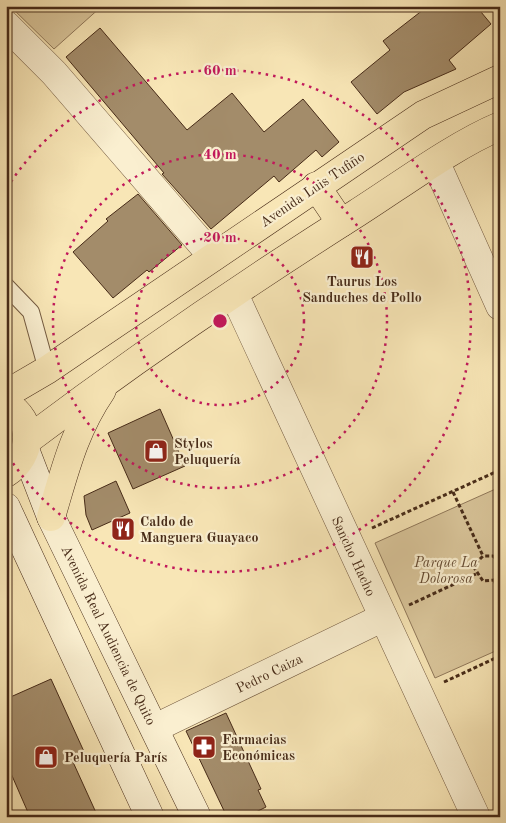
<svg xmlns="http://www.w3.org/2000/svg" width="506" height="823" font-family="'Old Standard TT',serif">
	<style>
		.green { fill: #dac69b; stroke: #90785a }
		.building { fill: #a38c6a; stroke: #472b18 }
		.lines { fill: none; stroke-linecap: round; stroke-linejoin: round }
		.service-casing { stroke: #735a40; stroke-width: 18 }
		.minor-casing { stroke: #735a40; stroke-width: 29 }
		.secondary-casing { stroke: #472b18; stroke-width: 29 }
		.primary-casing { stroke: #472b18; stroke-width: 29 }
		.path { stroke: #472b18; stroke-width: 3; stroke-dasharray: 4 2.5; stroke-linecap: butt }
		.service { stroke: #faefd0; stroke-width: 16 }
		.minor { stroke: #faefd0; stroke-width: 28 }
		.secondary { stroke: #faefd0; stroke-width: 28 }
		.primary { stroke: #f8e6b6; stroke-width: 28 }
		.ring { fill: none; stroke: #c2185b; stroke-width: 2.5; stroke-dasharray: 2.5 5 }
		.labels { text-anchor: middle; stroke-width: 4.5; stroke-linejoin: round; paint-order: stroke }
		.street-label { font-size: 14px; fill: #472b18; stroke: #faefd0 }
		.poi-label { font-size: 14px; font-weight: bold; fill: #472b18; stroke: #faefd0; text-anchor: start }
		.park-label { font-size: 14px; font-style: italic; fill: #644a32; stroke: #faefd0 }
		.centre { fill: #c2185b; stroke: #faefd0; stroke-width: 2.5 }
		.ring-label { font-size: 15px; text-anchor: middle; font-weight: bold; fill: #c2185b; stroke: #faefd0; stroke-width: 4.5; stroke-linejoin: round; paint-order: stroke }
	</style>
	<rect width="100%" height="100%" fill="#f8e6b6"/>
	<filter id="stains"><feTurbulence type="fractalNoise" baseFrequency=".004" numOctaves="4"/><feColorMatrix values="0 0 0 0 .2 0 0 0 0 .09 0 0 0 0 .02 0 0 0 .5 -.17"/></filter>
	<radialGradient id="worn" r=".72"><stop offset=".6" stop-color="#630" stop-opacity="0"/><stop offset="1" stop-color="#630" stop-opacity=".3"/></radialGradient>
	<g class="green">
		<polygon points="10,6 102,6 54,49"/>
		<polygon points="500,487 500,649 435,678 375,543"/>
	</g>
	<g class="building">
		<polygon points="428,6 476,6 491,24 449,60 456,69 404,92 377,114 351,82 390,50 383,41"/>
		<polygon points="100,28 187,130 232,93 264,132 303,99 339,142 322,157 316,150 279,182 274,176 211,229 162,174 164,173 66,57"/>
		<polygon points="138,194 182,245 149,272 147,270 113,298 73,252 108,221 106,219"/>
		<polygon points="160,409 185,466 133,489 108,433"/>
		<polygon points="116,481 130,513 92,530 86,515 84,496"/>
		<polygon points="51,679 86,756 73,762 98,817 30,817 6,762 6,699"/>
		<polygon points="226,713 261,789 258,790 266,807 246,817 227,817 186,731"/>
	</g>
	<g class="lines">
		<g class="service-casing">
			<polyline id="service" points="6,286 31,312 47,370"/>
		</g>
		<g class="minor-casing">
			<g id="minor">
				<polyline points="6,25 54,73 213,257"/>
				<polyline points="436,163 500,306"/>
				<polyline points="234,294 476,817"/>
				<polyline points="155,728 382,618"/>
			</g>
		</g>
		<g class="secondary-casing">
			<g id="secondary">
				<polyline points="26,452 51,517 197,817"/>
				<polyline points="6,507 150,817"/>
			</g>
		</g>
		<g class="primary-casing">
			<g id="primary">
				<polyline points="316,186 341,223"/>
				<polyline points="6,394 47,370 423,115 500,79"/>
				<path d="M6,404C36,421 32,456 6,473"/>
				<path d="M29,439C135,359 245,284 357,213C401,185 453,146 500,126"/>
				<path d="M51,517C65,470 74,431 102,390"/>
			</g>
		</g>
		<g class="path">
			<polyline points="453,492 483,556"/>
			<polyline points="372,528 500,470"/>
			<polyline points="500,562 493,556 483,556 475,564 475,569 483,581 494,580 500,574"/>
			<polyline points="494,580 500,595"/>
			<polyline points="409,605 476,574"/>
			<polyline points="444,682 500,656"/>
		</g>
		<use href="#service" class="service"/>
		<use href="#minor" class="minor"/>
		<use href="#secondary" class="secondary"/>
		<use href="#primary" class="primary"/>
	</g>
	<g class="ring">
		<circle cx="220" cy="321" r="84"/>
		<circle cx="220" cy="321" r="167"/>
		<path d="M7 188A251 251 0 1 1 7 454"/>
	</g>
	<defs>
		<g id="restaurant-square" transform="scale(1.25)"><rect x="-9" y="-9" width="18" height="18" rx="4" fill="#8f2418" stroke="#faefd0"/><path d="M-5-6h1v4h1v-4h1v4h1v-4h1v5L-1.5 .5V6h-2V.5L-5-1ZM5-6V6H3V1.5H1.5Q1.5-4 5-6Z" fill="#fff"/></g>
		<g id="shop-square" transform="scale(1.25)"><rect x="-9" y="-9" width="18" height="18" rx="4" fill="#8f2418" stroke="#faefd0"/><path d="M-5-2.5h2.3a2.7 3.5 0 0 1 5.4 0H5L5.5 6h-11ZM-1.5-2.5h3a1.5 2.3 0 0 0-3 0Z" fill="#fff"/></g>
		<g id="pharmacy-square" transform="scale(1.25)"><rect x="-9" y="-9" width="18" height="18" rx="4" fill="#8f2418" stroke="#faefd0"/><path d="M-2-6h4v4h4v4h-4v4h-4v-4h-4v-4h4Z" fill="#fff"/></g>
	</defs>
	<g fill-rule="evenodd">
		<use href="#restaurant-square" x="362" y="257"/>
		<use href="#shop-square" x="156" y="451"/>
		<use href="#restaurant-square" x="123" y="529"/>
		<use href="#pharmacy-square" x="204" y="747"/>
		<use href="#shop-square" x="46" y="757"/>
	</g>
	<g class="labels">
		<g class="street-label">
			<text transform="translate(312 189) rotate(-34)" y="5">Avenida Luis Tufiño</text>
			<text transform="translate(354 556) rotate(65)" y="5">Sancho Hacho</text>
			<text transform="translate(109 635) rotate(64)" y="5">Avenida Real Audiencia de Quito</text>
			<text transform="translate(269 673) rotate(-26)" y="5">Pedro Caiza</text>
		</g>
		<g class="poi-label">
			<text x="362" y="286" text-anchor="middle">Taurus Los<tspan x="362" dy="16">Sanduches de Pollo</tspan></text>
			<text x="174" y="448">Stylos<tspan x="174" dy="16">Peluquería</tspan></text>
			<text x="140" y="526">Caldo de<tspan x="140" dy="16">Manguera Guayaco</tspan></text>
			<text x="222" y="744">Farmacias<tspan x="222" dy="16">Económicas</tspan></text>
			<text x="64" y="762">Peluquería París</text>
		</g>
		<g class="park-label">
			<text x="446" y="567">Parque La<tspan x="446" dy="16">Dolorosa</tspan></text>
		</g>
	</g>
	<circle cx="220" cy="321" r="8" class="centre"/>
	<g class="ring-label">
		<text x="220" y="75">60 m</text>
		<text x="220" y="159">40 m</text>
		<text x="220" y="242">20 m</text>
	</g>
	<rect width="506" height="823" fill="none" stroke="#f8e6b6" stroke-width="25"/>
	<rect x="8" y="8" width="491" height="808" fill="none" stroke="#472b18" stroke-width="2.5"/>
	<rect x="12" y="12" width="481" height="798" fill="none" stroke="#472b18"/>
	<rect width="100%" height="100%" filter="url(#stains)"/>
	<rect width="100%" height="100%" fill="url(#worn)"/>
</svg>
